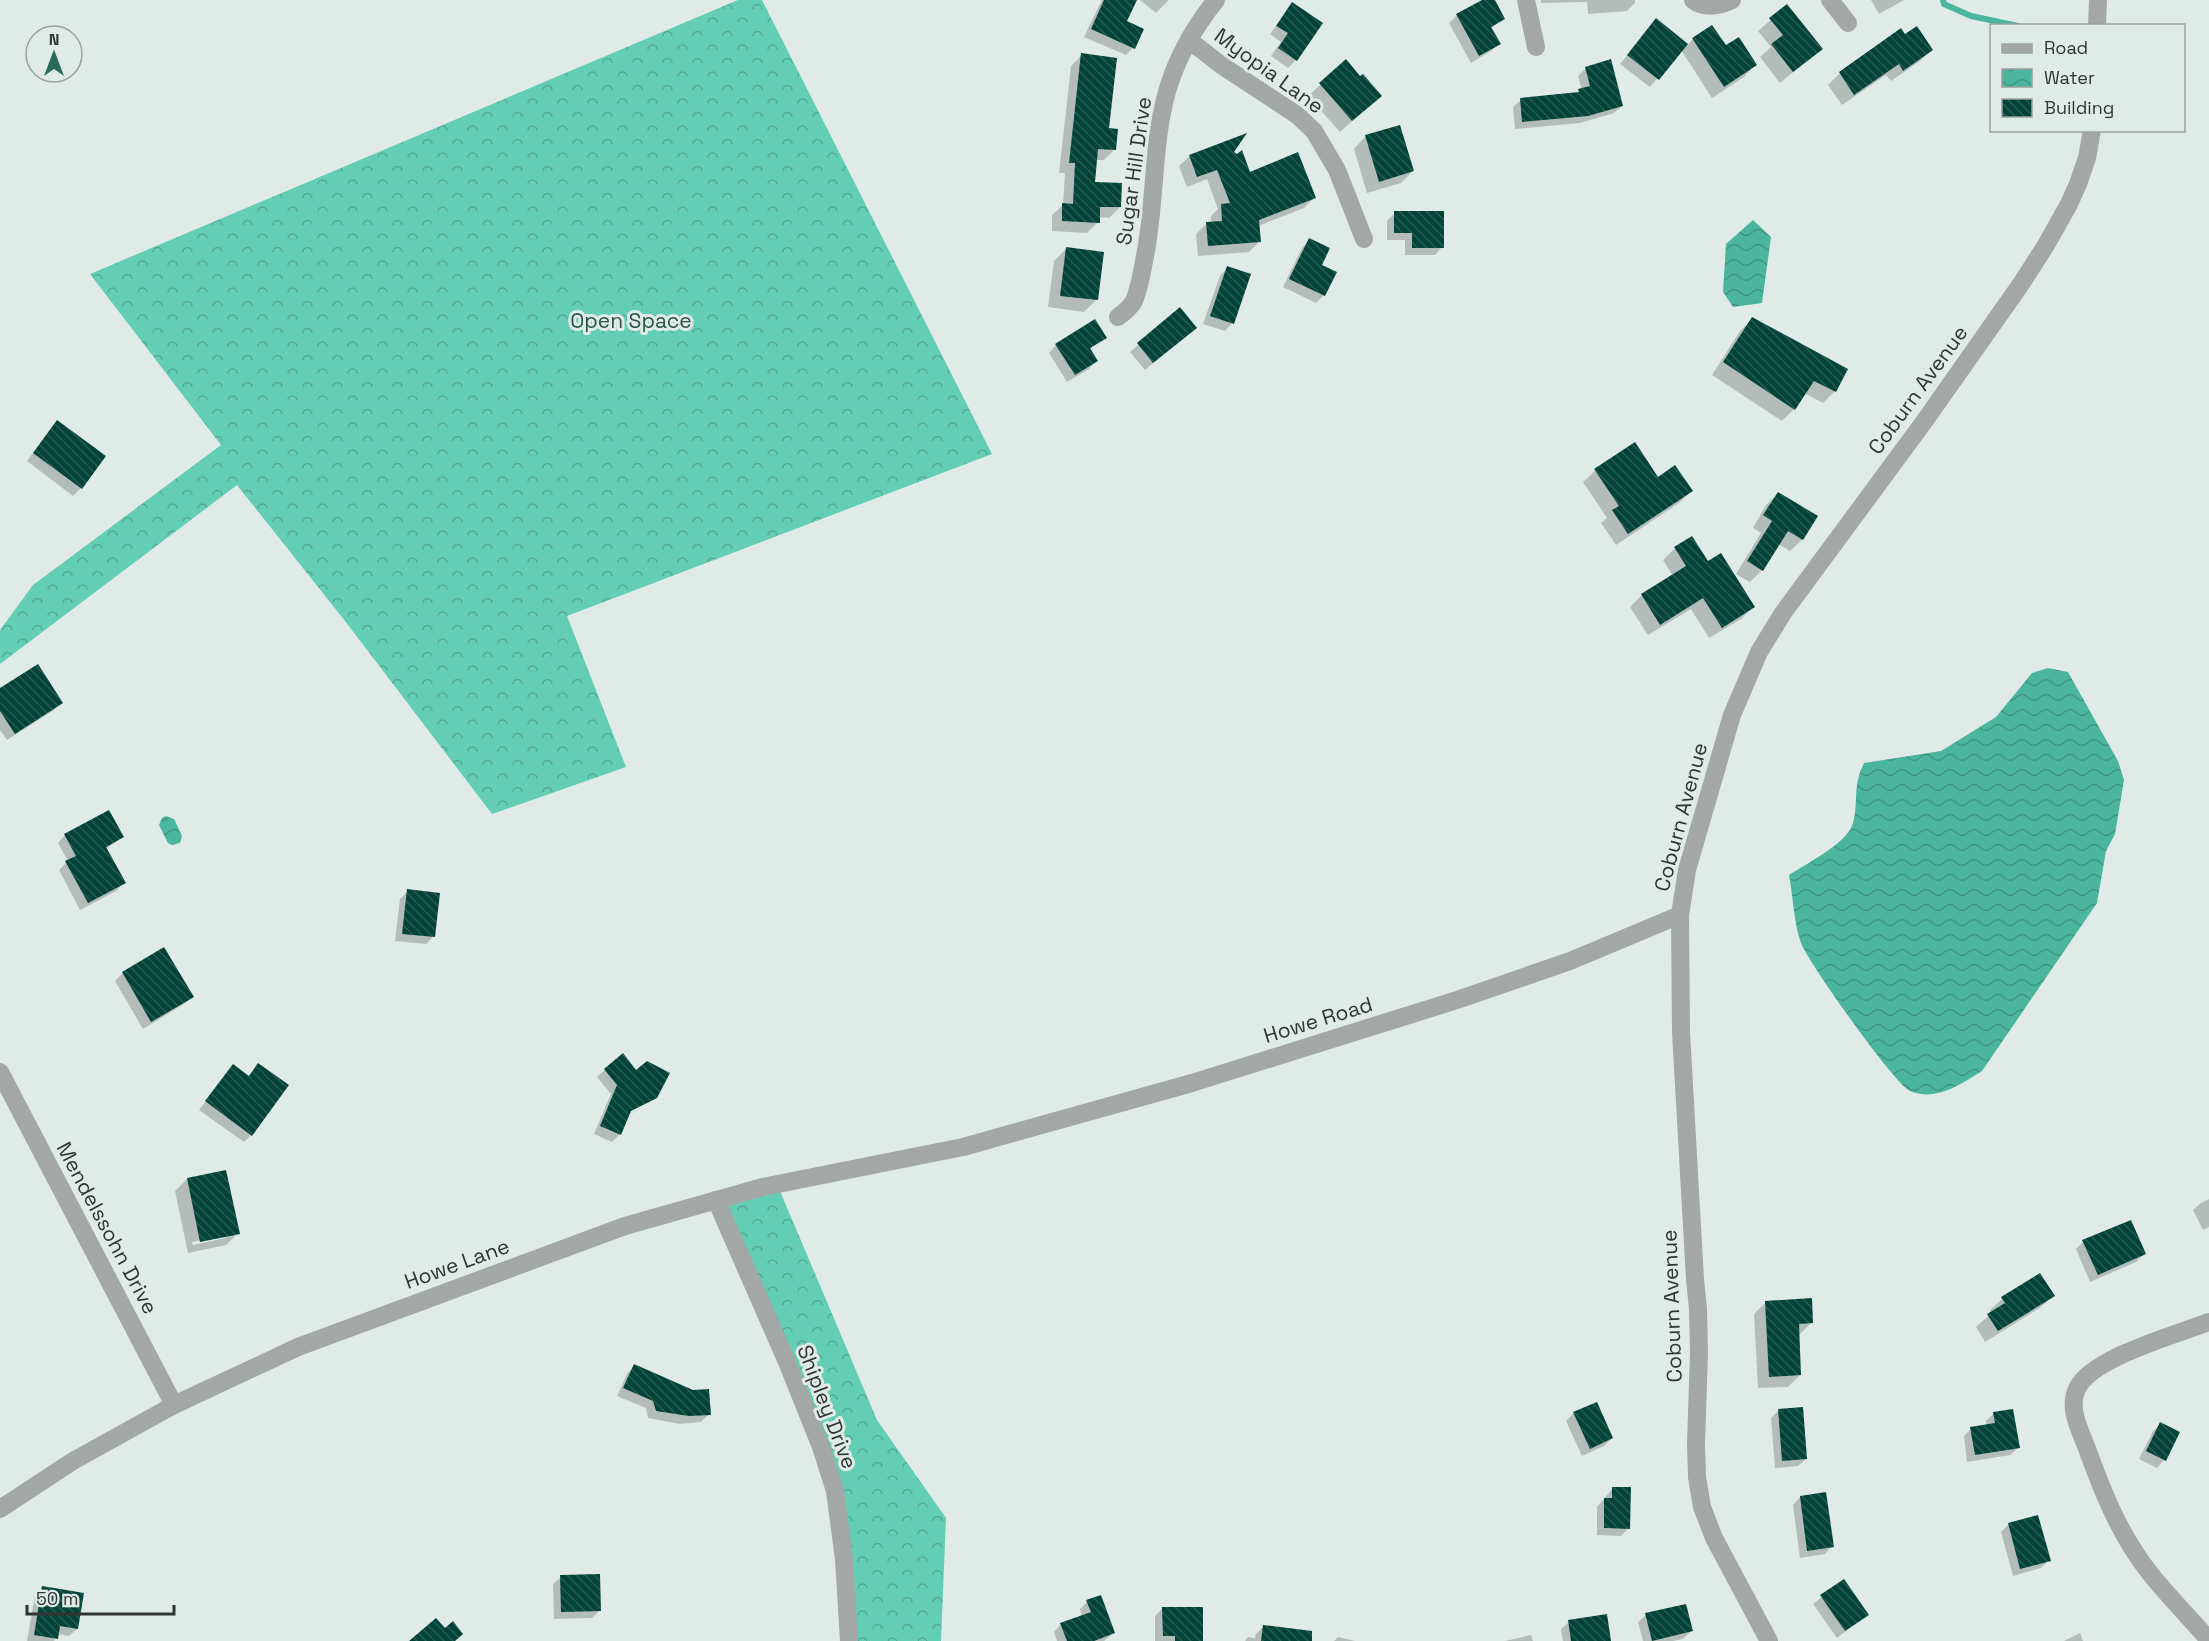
<svg xmlns="http://www.w3.org/2000/svg" width="2209" height="1641" font-family="'Space Grotesk',sans-serif">
	<style>
		.forest { fill: url(#forest-crowns) }
		.water { fill: url(#water-waves) }
		.shadow { fill: #0003; fill-rule: evenodd }
		.lines { fill: none; stroke-linecap: round; stroke-linejoin: round }
		.stream { stroke: #4bb69d; stroke-width: 6 }
		.building { fill: url(#building-back-hatch) }
		.minor { stroke: #a3a7a6; stroke-width: 18 }
		.labels { text-anchor: middle; stroke-width: 6; stroke-linejoin: round; paint-order: stroke }
		.street-label { font-size: 21px; fill: #303433; stroke: #e0ebe7 }
		.park-label { font-size: 21px; fill: #275549; stroke: #e0ebe7 }
	</style>
	<defs>
		<pattern id="forest-crowns" width="20" height="18" patternUnits="userSpaceOnUse" patternTransform="scale(1.5)"><rect width="20" height="18" fill="#64ceb4"/><path d="M2 6a3 3 0 1 1 6 0M12 15a3 3 0 1 1 6 0" fill="none" stroke="#53a893"/></pattern>
		<pattern id="water-waves" width="16" height="10" patternUnits="userSpaceOnUse" patternTransform="scale(1.5)"><rect width="16" height="10" fill="#4bb69d"/><path d="M0 5q4-4 8 0t8 0" fill="none" stroke="#3f9581"/></pattern>
		<pattern id="building-back-hatch" width="6" height="6" patternUnits="userSpaceOnUse" patternTransform="scale(1.5)"><rect width="6" height="6" fill="#024337"/><path d="M-1 5l2 2M0 0l6 6M5-1l2 2" fill="none" stroke="#285c53"/></pattern>
	</defs>
	<rect width="100%" height="100%" fill="#e0ebe7"/>
	<g class="forest">
		<polygon points="738,0 762,0 992,454 567,616 626,767 492,814 345,621 237,485 0,664 0,630 33,585 221,445 90,274"/>
		<polygon points="777,1184 877,1420 946,1518 941,1641 849,1641 839,1514 716,1200"/>
	</g>
	<g class="water">
		<polygon points="1753,220 1771,237 1762,303 1733,307 1723,292 1726,244"/>
		<path d="M2048,668L2068,672L2118,761L2124,780L2115,834L2106,851L2097,903L1982,1071C1961,1084 1936,1102 1910,1091C1895,1085 1808,962 1801,943C1794,924 1793,896 1789,875C1807,863 1848,843 1853,823C1859,801 1852,787 1864,763L1941,751L1996,717L2032,673Z"/>
		<polygon points="166,816 174,819 182,836 180,843 172,845 168,843 159,825 162,818"/>
	</g>
	<g class="shadow">
		<polygon points="1102,0 1118,0 1133,48 1126,55 1084,37"/>
		<polygon points="1140,0 1169,0 1156,13"/>
		<polygon points="1485,0 1493,0 1503,18 1491,29 1499,44 1491,51 1471,63 1449,23 1456,16"/>
		<polygon points="1541,0 1635,0 1635,3 1627,11 1588,14 1587,2 1541,3"/>
		<polygon points="1871,0 1904,0 1879,14"/>
		<polygon points="1293,4 1321,23 1296,60 1288,68 1271,56 1281,42 1270,34"/>
		<polygon points="1787,6 1821,49 1780,83 1760,57 1771,47 1758,31"/>
		<polygon points="1656,20 1688,45 1693,39 1725,48 1755,65 1744,77 1712,98 1681,50 1650,87 1620,64"/>
		<polygon points="1901,30 1905,36 1932,49 1920,61 1891,81 1886,75 1842,105 1828,85 1840,73"/>
		<polygon points="1082,55 1115,149 1104,160 1096,160 1094,183 1120,207 1109,218 1098,217 1098,222 1087,233 1052,231 1052,215 1063,205 1065,173 1059,173 1071,66"/>
		<polygon points="1346,62 1368,107 1340,132 1308,96"/>
		<polygon points="1586,68 1622,106 1614,113 1580,123 1515,129 1513,107 1521,100 1576,94 1582,90 1578,76"/>
		<polygon points="1399,127 1413,171 1401,183 1367,193 1354,149 1365,137"/>
		<polygon points="1232,152 1249,174 1315,197 1304,208 1258,226 1259,242 1249,252 1198,256 1196,234 1207,223 1211,223 1211,216 1218,209 1207,179 1187,187 1179,166 1190,156"/>
		<polygon points="1395,213 1442,247 1435,255 1405,255 1405,240 1387,240 1387,221"/>
		<polygon points="1310,240 1320,266 1324,295 1316,303 1283,287 1302,248"/>
		<polygon points="1066,249 1096,300 1084,312 1048,307 1054,261"/>
		<polygon points="1227,268 1232,323 1225,331 1203,324 1220,276"/>
		<polygon points="1180,309 1187,335 1145,370 1130,352"/>
		<polygon points="1752,319 1846,369 1834,392 1823,403 1804,393 1794,409 1782,421 1712,375 1740,331"/>
		<polygon points="1105,337 1089,350 1096,361 1089,369 1067,382 1049,353 1056,345"/>
		<polygon points="50,430 81,488 73,496 27,461"/>
		<polygon points="1595,471 1658,479 1691,491 1679,503 1616,545 1601,523 1607,518 1583,482"/>
		<polygon points="1778,493 1816,517 1802,540 1790,551 1778,544 1762,570 1750,582 1736,574 1761,533 1753,528 1766,505"/>
		<polygon points="1675,548 1707,563 1753,607 1741,619 1709,638 1691,609 1648,635 1630,607 1642,595 1673,576 1663,560"/>
		<polygon points="0,690 61,702 54,710 7,740 0,730"/>
		<polygon points="65,835 122,837 106,849 124,883 116,891 80,910 59,870 68,861 58,843"/>
		<polygon points="408,891 433,937 426,944 395,941 400,899"/>
		<polygon points="163,949 192,997 184,1004 143,1029 115,981 123,973"/>
		<polygon points="258,1065 251,1135 244,1142 199,1110 233,1066 248,1077"/>
		<polygon points="605,1070 636,1072 624,1113 625,1116 649,1104 628,1115 620,1134 612,1142 594,1134 611,1094 597,1077"/>
		<path d="M225,1171L238,1233L226,1245L188,1253L175,1191L187,1179ZM226,1235V1238L193,1245L192,1242Z"/>
		<polygon points="2209,1199 2209,1227 2203,1230 2193,1210 2201,1203"/>
		<polygon points="2083,1242 2144,1254 2136,1262 2090,1282 2076,1249"/>
		<polygon points="2053,1296 2041,1307 1985,1342 1976,1327 1992,1313 1990,1310 2002,1299"/>
		<polygon points="1766,1302 1811,1323 1799,1335 1800,1375 1788,1387 1758,1388 1754,1314"/>
		<polygon points="634,1366 693,1392 709,1414 701,1422 680,1424 648,1418 646,1408 617,1396 627,1374"/>
		<polygon points="1779,1410 1806,1459 1798,1466 1775,1468 1771,1418"/>
		<polygon points="1574,1413 1612,1438 1604,1446 1582,1456 1566,1421"/>
		<polygon points="1994,1413 2018,1448 2010,1455 1967,1462 1964,1436 1971,1429 1987,1426 1986,1421"/>
		<polygon points="2161,1424 2164,1460 2157,1468 2139,1459 2153,1431"/>
		<polygon points="1613,1488 1629,1528 1621,1536 1597,1535 1597,1507"/>
		<polygon points="1800,1497 1832,1546 1825,1554 1800,1558 1793,1505"/>
		<polygon points="2009,1524 2049,1560 2041,1568 2013,1576 2001,1532"/>
		<polygon points="561,1577 600,1610 592,1618 554,1619 553,1584"/>
		<polygon points="1843,1581 1867,1615 1837,1638 1813,1604"/>
		<polygon points="43,1588 77,1629 69,1636 57,1634 54,1641 27,1641 35,1595"/>
		<polygon points="1087,1602 1113,1633 1104,1641 1057,1641 1054,1632 1061,1624 1082,1616 1080,1609"/>
		<polygon points="1163,1608 1202,1641 1155,1641 1155,1616"/>
		<polygon points="1646,1615 1691,1631 1683,1639 1673,1641 1643,1641 1638,1622"/>
		<polygon points="1569,1622 1610,1641 1563,1641 1561,1629"/>
		<polygon points="1264,1626 1288,1641 1245,1641 1248,1637 1255,1638 1256,1634"/>
		<polygon points="2080,1633 2083,1641 2064,1641"/>
		<polygon points="1531,1635 1533,1641 1505,1641"/>
		<polygon points="1338,1637 1355,1641 1334,1641"/>
	</g>
	<g class="lines">
		<polyline class="stream" points="1943,0 1944,4 1971,16 2018,26"/>
	</g>
	<g class="building">
		<polygon points="1104,0 1137,0 1127,21 1144,29 1135,49 1091,29"/>
		<polygon points="1482,0 1495,0 1505,19 1491,27 1501,44 1479,56 1456,14"/>
		<polygon points="1292,2 1323,23 1297,61 1278,48 1288,33 1276,26"/>
		<polygon points="1787,4 1823,49 1793,72 1771,44 1783,35 1769,18"/>
		<polygon points="1656,18 1688,44 1659,80 1627,55"/>
		<polygon points="1712,25 1726,45 1739,37 1757,65 1724,87 1692,38"/>
		<polygon points="1917,26 1933,50 1903,71 1899,64 1854,95 1839,72 1901,28 1905,34"/>
		<polygon points="1081,53 1117,58 1109,128 1118,129 1116,150 1098,149 1095,182 1122,183 1121,207 1100,207 1100,223 1062,221 1062,203 1073,204 1075,163 1069,163"/>
		<polygon points="1346,59 1360,76 1363,74 1382,96 1352,121 1319,83"/>
		<polygon points="1611,59 1623,106 1588,116 1522,122 1520,98 1579,92 1578,89 1590,86 1585,67"/>
		<polygon points="1400,125 1414,171 1379,182 1365,135"/>
		<polygon points="1247,133 1234,152 1237,154 1242,150 1250,172 1298,152 1316,198 1259,220 1261,242 1208,246 1206,222 1222,221 1221,204 1230,203 1217,170 1197,177 1189,155"/>
		<polygon points="1394,211 1444,211 1444,248 1412,248 1412,233 1394,233"/>
		<polygon points="1309,238 1330,248 1322,265 1337,272 1325,296 1289,279"/>
		<polygon points="1066,247 1104,252 1098,300 1060,296"/>
		<polygon points="1227,266 1251,274 1234,324 1210,316"/>
		<polygon points="1180,307 1197,328 1153,363 1137,343"/>
		<polygon points="1752,317 1848,369 1836,392 1814,381 1795,410 1723,362"/>
		<polygon points="1095,319 1107,338 1090,348 1098,361 1075,375 1055,344"/>
		<polygon points="57,420 106,456 82,489 33,453"/>
		<polygon points="1635,442 1658,477 1675,465 1693,491 1628,534 1612,510 1619,506 1594,469"/>
		<polygon points="1778,492 1818,516 1803,540 1788,531 1763,571 1747,561 1772,521 1763,515"/>
		<polygon points="1692,536 1708,561 1721,553 1755,607 1722,628 1703,598 1660,625 1641,594 1686,566 1674,547"/>
		<polygon points="38,664 63,703 15,734 0,711 0,688"/>
		<polygon points="109,810 124,837 106,847 126,883 88,903 65,861 76,856 64,834"/>
		<polygon points="407,889 440,893 435,937 402,934"/>
		<polygon points="164,947 194,997 151,1022 122,972"/>
		<polygon points="623,1053 636,1070 647,1061 670,1073 657,1098 631,1111 621,1135 600,1126 617,1085 604,1069"/>
		<polygon points="258,1063 289,1085 252,1136 205,1101 233,1064 249,1076"/>
		<polygon points="226,1170 240,1234 200,1242 187,1178"/>
		<polygon points="2131,1220 2146,1254 2098,1275 2082,1240"/>
		<polygon points="2040,1273 2055,1296 1998,1331 1987,1314 2005,1303 2001,1297"/>
		<polygon points="1812,1298 1813,1323 1799,1324 1801,1375 1769,1377 1765,1301"/>
		<polygon points="634,1364 693,1390 709,1389 711,1415 689,1416 656,1411 653,1401 623,1388"/>
		<polygon points="1597,1402 1613,1438 1590,1449 1573,1412"/>
		<polygon points="1803,1407 1807,1459 1782,1461 1778,1409"/>
		<polygon points="2013,1409 2020,1448 1975,1455 1970,1427 1995,1423 1993,1412"/>
		<polygon points="2160,1422 2180,1432 2166,1461 2146,1451"/>
		<polygon points="1612,1487 1631,1487 1630,1529 1604,1528 1604,1498 1612,1498"/>
		<polygon points="1826,1492 1834,1547 1807,1551 1800,1496"/>
		<polygon points="2038,1515 2051,1561 2020,1569 2008,1523"/>
		<polygon points="600,1574 601,1611 561,1612 560,1575"/>
		<polygon points="1844,1579 1869,1615 1845,1631 1820,1595"/>
		<polygon points="42,1586 84,1593 78,1629 60,1626 58,1639 34,1635"/>
		<polygon points="1101,1595 1115,1633 1094,1641 1067,1641 1060,1623 1091,1612 1086,1600"/>
		<polygon points="1686,1604 1693,1631 1652,1641 1645,1613"/>
		<polygon points="1162,1607 1203,1607 1203,1641 1175,1641 1175,1636 1163,1636"/>
		<polygon points="1607,1614 1611,1641 1571,1641 1568,1620"/>
		<polygon points="436,1618 445,1628 453,1621 463,1634 455,1641 409,1641"/>
		<polygon points="1263,1625 1312,1631 1312,1641 1261,1641"/>
	</g>
	<g class="lines">
		<g class="minor">
			<polyline points="1526,0 1536,47"/>
			<path d="M1693,0C1705,9 1719,6 1732,0"/>
			<polyline points="1830,0 1848,23"/>
			<polyline points="2097,26 2098,0"/>
			<polyline points="1189,40 1221,65 1297,115 1314,131 1337,170 1364,239"/>
			<path d="M1118,317C1125,312 1130,308 1134,301C1140,287 1142,271 1145,256C1156,201 1152,142 1168,88C1178,56 1195,26 1216,0"/>
			<polyline points="0,1072 174,1405"/>
			<polyline points="716,1200 787,1362 821,1447 835,1491 844,1559 849,1641"/>
			<path d="M2209,1322C2178,1334 2090,1358 2077,1389C2068,1407 2079,1428 2086,1446C2102,1490 2119,1534 2149,1572C2167,1595 2189,1617 2209,1640"/>
			<polyline points="0,1509 73,1461 174,1405 298,1347 625,1226 763,1187 963,1147 1192,1083 1457,1000 1570,961 1680,915"/>
			<polyline points="1769,1641 1714,1538 1702,1507 1697,1477 1696,1444 1699,1352 1698,1309 1695,1279 1681,1032 1680,915 1687,870 1732,715 1759,652 1783,613 1926,419 2021,284 2046,245 2069,204 2078,184 2087,158 2092,130"/>
		</g>
	</g>
	<g class="labels">
		<g class="street-label">
			<text transform="translate(1269 71) rotate(36)" y="7">Myopia Lane</text>
			<text transform="translate(1134 171) rotate(-82)" y="7">Sugar Hill Drive</text>
			<text transform="translate(1918 390) rotate(-54)" y="7">Coburn Avenue</text>
			<text transform="translate(1681 817) rotate(-75)" y="7">Coburn Avenue</text>
			<text transform="translate(1318 1020) rotate(-17)" y="7">Howe Road</text>
			<text transform="translate(107 1228) rotate(62)" y="7">Mendelssohn Drive</text>
			<text transform="translate(457 1264) rotate(-20)" y="7">Howe Lane</text>
			<text transform="translate(1672 1306) rotate(-92)" y="7">Coburn Avenue</text>
			<text transform="translate(827 1407) rotate(69)" y="7">Shipley Drive</text>
		</g>
		<g class="park-label">
			<text x="631" y="328">Open Space</text>
		</g>
	</g>
	<rect x="1990" y="24" width="195" height="108" fill="#e0ebe7" stroke="#9aa29f" stroke-width="1.5"/>
	<rect x="2002" y="44" width="30" height="9" fill="#a3a7a6" stroke="#9aa29f" stroke-width="1.5"/>
	<text x="2044" y="54" font-size="18" fill="#303433">Road</text>
	<rect x="2002" y="69" width="30" height="18" fill="url(#water-waves)" stroke="#9aa29f" stroke-width="1.5"/>
	<text x="2044" y="84" font-size="18" fill="#303433">Water</text>
	<rect x="2002" y="99" width="30" height="18" fill="url(#building-back-hatch)" stroke="#9aa29f" stroke-width="1.5"/>
	<text x="2044" y="114" font-size="18" fill="#303433">Building</text>
	<g transform="translate(54 54)"><circle r="28" fill="#e0ebe7" stroke="#9aa29f" stroke-width="1.5"/>
	<path d="M0-4.5L10 22L0 15L-10 22Z" fill="#296c5c"/>
	<text y="-9" font-size="16" font-weight="bold" text-anchor="middle" fill="#303433">N</text>
	</g>
	<path d="M27 1605v9h147v-9" fill="none" stroke="#303433" stroke-width="3"/>
	<text x="36" y="1605" font-size="18" fill="#303433" stroke="#e0ebe7" stroke-width="4.5" paint-order="stroke">50 m</text>
</svg>
